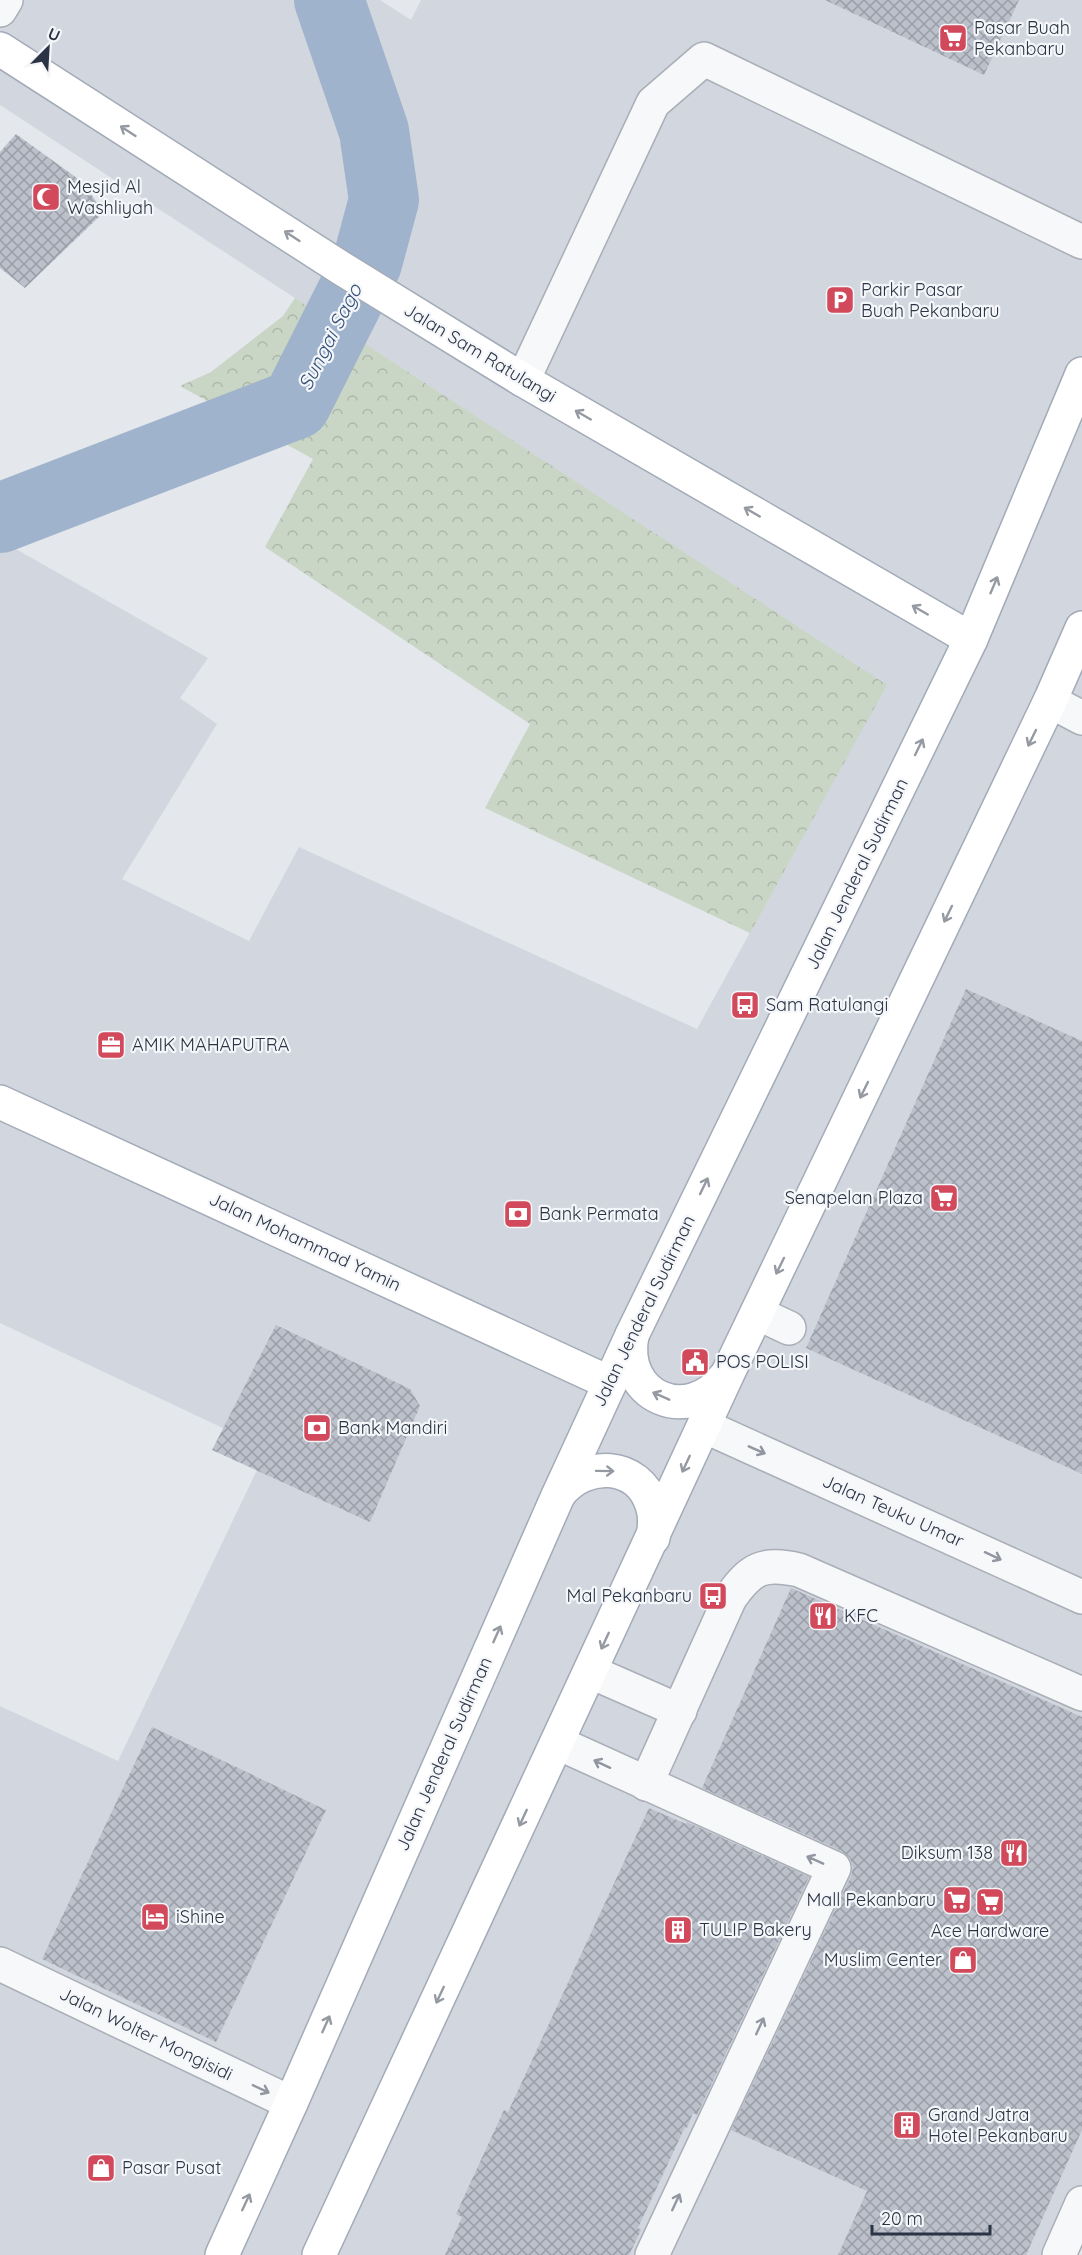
<svg xmlns="http://www.w3.org/2000/svg" width="1082" height="2255" font-family="Quicksand,sans-serif">
	<style>
		.built { fill: #d2d6de }
		.forest { fill: url(#forest-crowns) }
		.lines { fill: none; stroke-linecap: round; stroke-linejoin: round }
		.river { stroke: #9fb4cc; stroke-width: 70 }
		.building { fill: url(#building-cross-hatch) }
		.minor-casing { stroke: #a9aeb7; stroke-width: 36 }
		.major-casing { stroke: #a3abb8; stroke-width: 36 }
		.minor { stroke: #f7f8fa; stroke-width: 33 }
		.major { stroke: #fff; stroke-width: 33 }
		.oneway { stroke: #959aa2 }
		.oneway2 { stroke: #9196a0 }
		.labels { text-anchor: middle; stroke-width: 4.5; stroke-linejoin: round; paint-order: stroke }
		.poi-label { font-size: 18px; fill: #2b3445; stroke: #f4f6f9; text-anchor: start }
		.street-label { font-size: 18px; fill: #2b3445; stroke: #f4f6f9 }
		.water-label { font-size: 20px; font-style: italic; fill: #34527a; stroke: #f4f6f9 }
	</style>
	<defs>
		<pattern id="forest-crowns" width="20" height="18" patternUnits="userSpaceOnUse" patternTransform="scale(1.5)"><rect width="20" height="18" fill="#c9d6c5"/><path d="M2 6a3 3 0 1 1 6 0M12 15a3 3 0 1 1 6 0" fill="none" stroke="#adb8ab"/></pattern>
		<pattern id="building-cross-hatch" width="8" height="8" patternUnits="userSpaceOnUse" patternTransform="scale(1.5)"><rect width="8" height="8" fill="#bbc0ca"/><path d="M0 0l8 8M0 8l8-8" fill="none" stroke="#989da6"/></pattern>
	</defs>
	<rect width="100%" height="100%" fill="#e4e7ec"/>
	<polygon class="built" points="0,0 380,0 411,20 421,0 1082,0 1082,2203 1059,2255 0,2255 0,1706 118,1761 267,1449 0,1323 0,540 208,658 180,698 217,724 122,879 249,941 299,847 697,1029 886,685 0,105"/>
	<polygon class="forest" points="295,298 887,685 750,933 485,808 530,724 265,547 313,459 180,386 211,372 283,316"/>
	<g class="lines">
		<polyline class="river" points="0,518 296,404 367,263 384,200 374,131 329,0"/>
	</g>
	<g class="building">
		<polygon points="825,0 1019,0 984,75"/>
		<polygon points="16,134 81,181 104,212 25,288 0,268 0,152"/>
		<polygon points="966,989 1082,1041 1082,1474 806,1348"/>
		<polygon points="276,1325 410,1389 420,1406 370,1522 212,1450"/>
		<polygon points="791,1588 1082,1717 1082,2130 1026,2255 838,2255 867,2191 731,2130 851,1876 853,1867 850,1858 842,1851 702,1788"/>
		<polygon points="152,1727 326,1810 216,2042 42,1959"/>
		<polygon points="649,1808 686,1824 687,1822 809,1877 697,2115 693,2113 687,2128 685,2127 638,2228 641,2230 629,2255 445,2255 462,2217 456,2214 504,2110 508,2112"/>
	</g>
	<g class="lines">
		<g class="minor-casing">
			<g id="minor">
				<polyline points="0,10 6,0"/>
				<polyline points="523,380 653,103 704,59 1082,242"/>
				<polyline points="1050,701 1082,718"/>
				<polyline points="757,1313 789,1328"/>
				<polyline points="704,1426 1082,1597"/>
				<polyline points="591,1672 680,1711"/>
				<polyline points="558,1743 834,1868 652,2255"/>
				<path d="M646,1784L730,1598C751,1568 763,1562 799,1570L1082,1694"/>
				<polyline points="0,1964 291,2103"/>
				<polyline points="1059,2255 1082,2203"/>
			</g>
		</g>
		<g class="major-casing">
			<g id="major">
				<polyline points="0,49 341,268 523,380 971,639"/>
				<polyline points="0,1102 610,1383"/>
				<path d="M632,1335C620,1397 688,1426 725,1377"/>
				<path d="M559,1494C585,1460 638,1462 652,1505C656,1516 655,1526 653,1538"/>
				<polyline points="222,2255 291,2103 557,1498 633,1333 971,639 1082,374"/>
				<polyline points="319,2255 728,1373 1050,701 1082,628"/>
			</g>
		</g>
		<use href="#minor" class="minor"/>
		<use href="#major" class="major"/>
	</g>
	<defs><path id="oneway-shaft" d="M-6 0H5M1.5-3L5.5 0L1.5 3" fill="none" stroke-width="1.6" stroke-linecap="round" stroke-linejoin="round" transform="scale(1.5)"/></defs>
	<g class="oneway">
		<use href="#oneway-shaft" transform="translate(128 131) rotate(-147)"/>
		<use href="#oneway-shaft" transform="translate(292 236) rotate(-147)"/>
		<use href="#oneway-shaft" transform="translate(583 415) rotate(-150)"/>
		<use href="#oneway-shaft" transform="translate(752 512) rotate(-150)"/>
		<use href="#oneway-shaft" transform="translate(994 585) rotate(-67)"/>
		<use href="#oneway-shaft" transform="translate(920 610) rotate(-150)"/>
		<use href="#oneway-shaft" transform="translate(1032 738) rotate(116)"/>
		<use href="#oneway-shaft" transform="translate(919 747) rotate(-64)"/>
		<use href="#oneway-shaft" transform="translate(948 914) rotate(116)"/>
		<use href="#oneway-shaft" transform="translate(864 1090) rotate(116)"/>
		<use href="#oneway-shaft" transform="translate(704 1186) rotate(-64)"/>
		<use href="#oneway-shaft" transform="translate(780 1266) rotate(116)"/>
		<use href="#oneway-shaft" transform="translate(661 1396) rotate(-156)"/>
		<use href="#oneway-shaft" transform="translate(686 1464) rotate(115)"/>
		<use href="#oneway-shaft" transform="translate(605 1471) rotate(1)"/>
		<use href="#oneway-shaft" transform="translate(497 1634) rotate(-66)"/>
		<use href="#oneway-shaft" transform="translate(605 1641) rotate(115)"/>
		<use href="#oneway-shaft" transform="translate(523 1818) rotate(115)"/>
		<use href="#oneway-shaft" transform="translate(440 1995) rotate(115)"/>
		<use href="#oneway-shaft" transform="translate(326 2024) rotate(-66)"/>
		<use href="#oneway-shaft" transform="translate(246 2202) rotate(-65)"/>
	</g>
	<g class="oneway2">
		<use href="#oneway-shaft" transform="translate(757 1450) rotate(24)"/>
		<use href="#oneway-shaft" transform="translate(993 1556) rotate(25)"/>
		<use href="#oneway-shaft" transform="translate(602 1764) rotate(-155)"/>
		<use href="#oneway-shaft" transform="translate(815 1860) rotate(-156)"/>
		<use href="#oneway-shaft" transform="translate(760 2026) rotate(-65)"/>
		<use href="#oneway-shaft" transform="translate(261 2089) rotate(25)"/>
		<use href="#oneway-shaft" transform="translate(676 2202) rotate(-65)"/>
	</g>
	<defs>
		<g id="supermarket-square" transform="scale(1.5)"><rect x="-9" y="-9" width="18" height="18" rx="4" fill="#d1495b" stroke="#f4f6f9"/><path d="M-6-5.5h2.5l.6 2H6L4.5 2H-2.5L-4.4-4H-6ZM-1.5 3.2a1.3 1.3 0 1 0 .1 0ZM3 3.2a1.3 1.3 0 1 0 .1 0Z" fill="#fff"/></g>
		<g id="mosque-square" transform="scale(1.5)"><rect x="-9" y="-9" width="18" height="18" rx="4" fill="#d1495b" stroke="#f4f6f9"/><path d="M3.5-4.9A6 6 0 1 0 3.5 4.9A5 5 0 1 1 3.5-4.9Z" fill="#fff"/></g>
		<g id="parking-square" transform="scale(1.5)"><rect x="-9" y="-9" width="18" height="18" rx="4" fill="#d1495b" stroke="#f4f6f9"/><path d="M-3.5-5.5H1a3.5 3.5 0 0 1 0 7H-1V5.5H-3.5ZM-1-3.4V-.6H.8a1.4 1.4 0 0 0 0-2.8Z" fill="#fff"/></g>
		<g id="bus-square" transform="scale(1.5)"><rect x="-9" y="-9" width="18" height="18" rx="4" fill="#d1495b" stroke="#f4f6f9"/><path d="M-5-6H5V4H4V6H2V4H-2V6H-4V4H-5ZM-3.5-4V0h7V-4ZM-3.5 1.2v1.5H-2V1.2ZM2 1.2v1.5H3.5V1.2Z" fill="#fff"/></g>
		<g id="office-square" transform="scale(1.5)"><rect x="-9" y="-9" width="18" height="18" rx="4" fill="#d1495b" stroke="#f4f6f9"/><path d="M-6-3h4V-5.5h4V-3h4V5H-6ZM-1-4.5V-3h2v-1.5ZM-6 0V1H6V0Z" fill="#fff"/></g>
		<g id="bank-square" transform="scale(1.5)"><rect x="-9" y="-9" width="18" height="18" rx="4" fill="#d1495b" stroke="#f4f6f9"/><path d="M-6-4H6V4H-6ZM0-2.3a2.3 2.3 0 1 0 0 4.6a2.3 2.3 0 1 0 0-4.6Z" fill="#fff"/></g>
		<g id="civic-square" transform="scale(1.5)"><rect x="-9" y="-9" width="18" height="18" rx="4" fill="#d1495b" stroke="#f4f6f9"/><path d="M-.6-6.5H3V-4.5H.6V-3L4-1V1h2V6H-6V1h2V-1L-.6-3ZM-1.2 2.5V6h2.4V2.5Z" fill="#fff"/></g>
		<g id="restaurant-square" transform="scale(1.5)"><rect x="-9" y="-9" width="18" height="18" rx="4" fill="#d1495b" stroke="#f4f6f9"/><path d="M-5-6h1v4h1v-4h1v4h1v-4h1v5L-1.5 .5V6h-2V.5L-5-1ZM5-6V6H3V1.5H1.5Q1.5-4 5-6Z" fill="#fff"/></g>
		<g id="hotel-square" transform="scale(1.5)"><rect x="-9" y="-9" width="18" height="18" rx="4" fill="#d1495b" stroke="#f4f6f9"/><path d="M-6-4.5h1.5V1H6V5H4.5V3h-9V5H-6ZM-4 0a1.8 1.8 0 1 1 3.6 0ZM.5 0V-2.5h3Q6-2.5 6 0Z" fill="#fff"/></g>
		<g id="building-square" transform="scale(1.5)"><rect x="-9" y="-9" width="18" height="18" rx="4" fill="#d1495b" stroke="#f4f6f9"/><path d="M-4-6H4V6H1V3H-1V6H-4ZM-2.5-4.3h1.7v1.8h-1.7ZM.8-4.3h1.7v1.8H.8ZM-2.5-1h1.7V.8h-1.7ZM.8-1h1.7V.8H.8Z" fill="#fff"/></g>
		<g id="shop-square" transform="scale(1.5)"><rect x="-9" y="-9" width="18" height="18" rx="4" fill="#d1495b" stroke="#f4f6f9"/><path d="M-5-2.5h2.3a2.7 3.5 0 0 1 5.4 0H5L5.5 6h-11ZM-1.5-2.5h3a1.5 2.3 0 0 0-3 0Z" fill="#fff"/></g>
	</defs>
	<g fill-rule="evenodd">
		<use href="#supermarket-square" x="953" y="38"/>
		<use href="#mosque-square" x="46" y="197"/>
		<use href="#parking-square" x="840" y="300"/>
		<use href="#bus-square" x="745" y="1005"/>
		<use href="#office-square" x="111" y="1045"/>
		<use href="#supermarket-square" x="944" y="1198"/>
		<use href="#bank-square" x="518" y="1214"/>
		<use href="#civic-square" x="695" y="1362"/>
		<use href="#bank-square" x="317" y="1428"/>
		<use href="#bus-square" x="713" y="1596"/>
		<use href="#restaurant-square" x="823" y="1616"/>
		<use href="#restaurant-square" x="1014" y="1853"/>
		<use href="#supermarket-square" x="957" y="1900"/>
		<use href="#supermarket-square" x="990" y="1902"/>
		<use href="#hotel-square" x="155" y="1917"/>
		<use href="#building-square" x="678" y="1930"/>
		<use href="#shop-square" x="963" y="1960"/>
		<use href="#building-square" x="907" y="2125"/>
		<use href="#shop-square" x="101" y="2168"/>
	</g>
	<g class="labels">
		<g class="poi-label">
			<text x="974" y="34">Pasar Buah<tspan x="974" dy="21">Pekanbaru</tspan></text>
			<text x="67" y="193">Mesjid Al<tspan x="67" dy="21">Washliyah</tspan></text>
			<text x="861" y="296">Parkir Pasar<tspan x="861" dy="21">Buah Pekanbaru</tspan></text>
			<text x="766" y="1011">Sam Ratulangi</text>
			<text x="132" y="1051">AMIK MAHAPUTRA</text>
			<text x="923" y="1204" text-anchor="end">Senapelan Plaza</text>
			<text x="539" y="1220">Bank Permata</text>
			<text x="716" y="1368">POS POLISI</text>
			<text x="338" y="1434">Bank Mandiri</text>
			<text x="692" y="1602" text-anchor="end">Mal Pekanbaru</text>
			<text x="844" y="1622">KFC</text>
			<text x="993" y="1859" text-anchor="end">Diksum 138</text>
			<text x="936" y="1906" text-anchor="end">Mall Pekanbaru</text>
			<text x="176" y="1923">iShine</text>
			<text x="699" y="1936">TULIP Bakery</text>
			<text x="990" y="1937" text-anchor="middle">Ace Hardware</text>
			<text x="942" y="1966" text-anchor="end">Muslim Center</text>
			<text x="928" y="2121">Grand Jatra<tspan x="928" dy="21">Hotel Pekanbaru</tspan></text>
			<text x="122" y="2174">Pasar Pusat</text>
		</g>
		<g class="street-label">
			<text transform="translate(480 353) rotate(31)" y="6">Jalan Sam Ratulangi</text>
			<text transform="translate(857 874) rotate(-64)" y="6">Jalan Jenderal Sudirman</text>
			<text transform="translate(305 1242) rotate(25)" y="6">Jalan Mohammad Yamin</text>
			<text transform="translate(644 1311) rotate(-64)" y="6">Jalan Jenderal Sudirman</text>
			<text transform="translate(893 1511) rotate(24)" y="6">Jalan Teuku Umar</text>
			<text transform="translate(444 1754) rotate(-66)" y="6">Jalan Jenderal Sudirman</text>
			<text transform="translate(146 2034) rotate(26)" y="6">Jalan Wolter Mongisidi</text>
		</g>
		<g class="water-label">
			<text transform="translate(330 337) rotate(-63)" y="7">Sungai Sago</text>
		</g>
	</g>
	<g transform="translate(48 48) rotate(24)" stroke="#f4f6f9" stroke-width="4.5" paint-order="stroke">
	<path d="M0-4.5L10 22L0 15L-10 22Z" fill="#2b3445"/>
	<text y="-9" font-size="16" font-weight="bold" text-anchor="middle" fill="#2b3445">U</text>
	</g>
	<path d="M872 2225v9h118v-9" fill="none" stroke="#2b3445" stroke-width="3"/>
	<text x="881" y="2225" font-size="18" fill="#2b3445" stroke="#f4f6f9" stroke-width="4.5" paint-order="stroke">20 m</text>
</svg>
